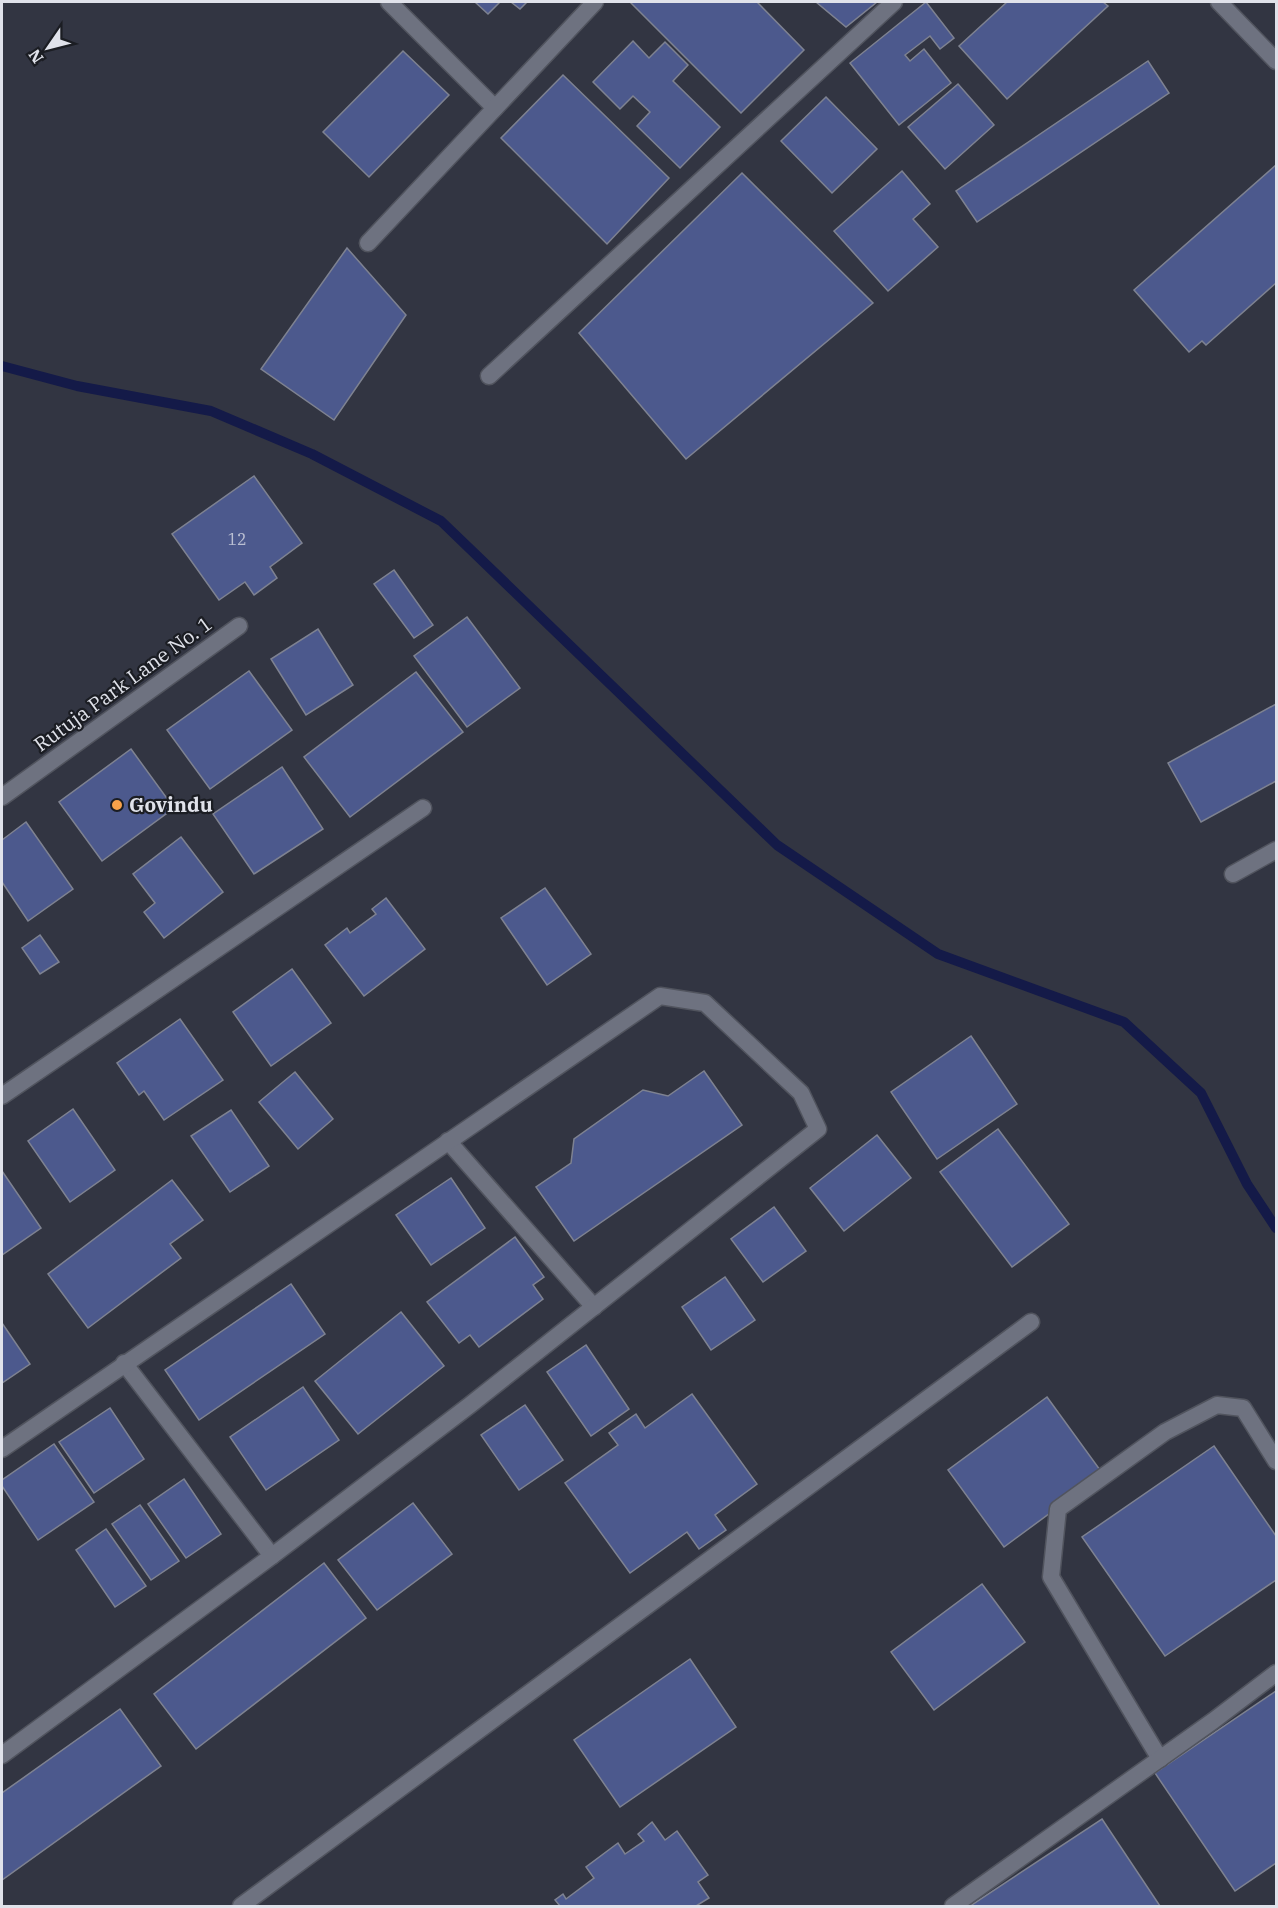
<svg xmlns="http://www.w3.org/2000/svg" width="1278" height="1908" font-family="'IBM Plex Serif',serif">
	<style>
		.lines { fill: none; stroke-linecap: round; stroke-linejoin: round }
		.stream { stroke: #141a48; stroke-width: 10 }
		.building { fill: #4c598d; stroke: #7e8291; stroke-width: 1.5 }
		.service-casing { stroke: #51545e; stroke-width: 19 }
		.minor-casing { stroke: #51545e; stroke-width: 19 }
		.secondary-casing { stroke: #51545e; stroke-width: 19 }
		.service { stroke: #6e7280; stroke-width: 16 }
		.minor { stroke: #6e7280; stroke-width: 16 }
		.secondary { stroke: #6e7280; stroke-width: 16 }
		.poi-dot { fill: #f8a14a; stroke: #1b1d23; stroke-width: 2 }
		.labels { text-anchor: middle; stroke-width: 4.5; stroke-linejoin: round; paint-order: stroke }
		.number-label { font-size: 16px; fill: #bbc0d3 }
		.street-label { font-size: 20px; fill: #e0e2ea; stroke: #1b1d23 }
		.poi-label { font-size: 20px; font-weight: bold; fill: #e0e2ea; stroke: #1b1d23; text-anchor: start }
	</style>
	<rect width="100%" height="100%" fill="#323542"/>
	<g class="lines">
		<polyline class="stream" points="2,366 77,386 211,411 312,454 441,521 777,845 938,954 1124,1022 1201,1093 1247,1184 1276,1228"/>
	</g>
	<g class="building">
		<polygon points="475,2 500,2 488,14"/>
		<polygon points="511,2 527,2 520,9"/>
		<polygon points="630,2 757,2 804,50 741,113"/>
		<polygon points="816,2 877,2 846,27"/>
		<polygon points="926,2 954,38 940,49 930,36 905,55 910,61 924,49 951,83 899,125 850,63"/>
		<polygon points="1007,2 1103,2 1108,6 1007,99 959,46"/>
		<polygon points="633,41 649,58 665,42 688,65 673,81 720,127 680,168 637,126 650,112 633,96 620,109 593,82"/>
		<polygon points="403,51 449,95 369,177 323,132"/>
		<polygon points="1148,61 1169,93 977,222 956,191"/>
		<polygon points="563,75 669,178 607,244 501,138"/>
		<polygon points="958,84 994,125 945,169 908,127"/>
		<polygon points="826,97 877,149 832,193 781,141"/>
		<polygon points="1276,165 1276,283 1206,345 1202,341 1189,352 1134,290"/>
		<polygon points="902,171 930,204 913,219 938,247 888,291 834,231"/>
		<polygon points="742,173 873,303 686,459 579,333"/>
		<polygon points="347,248 406,315 334,420 261,369"/>
		<polygon points="254,476 302,543 270,567 277,578 254,595 245,582 219,600 172,534"/>
		<polygon points="394,570 433,625 414,638 374,584"/>
		<polygon points="467,617 520,688 467,727 414,656"/>
		<polygon points="318,629 353,685 306,715 271,659"/>
		<polygon points="249,671 292,730 210,789 167,730"/>
		<polygon points="416,672 463,732 350,817 304,757"/>
		<polygon points="1276,704 1276,781 1201,822 1168,763"/>
		<polygon points="131,749 174,808 102,861 59,802"/>
		<polygon points="282,767 323,829 254,874 213,814"/>
		<polygon points="26,822 73,889 28,921 2,882 2,840"/>
		<polygon points="181,837 223,892 164,938 144,912 155,903 133,874"/>
		<polygon points="545,888 591,954 547,985 501,918"/>
		<polygon points="386,898 425,949 364,996 325,945 347,928 350,933 376,914 372,909"/>
		<polygon points="40,935 59,962 40,974 22,948"/>
		<polygon points="292,969 331,1023 271,1066 233,1012"/>
		<polygon points="180,1019 223,1080 164,1120 144,1091 139,1095 117,1063"/>
		<polygon points="971,1036 1017,1104 937,1159 891,1092"/>
		<polygon points="704,1071 742,1125 574,1241 536,1187 571,1163 574,1139 643,1090 668,1096"/>
		<polygon points="295,1072 333,1119 298,1149 259,1102"/>
		<polygon points="73,1109 115,1170 70,1202 28,1141"/>
		<polygon points="231,1110 269,1166 230,1192 191,1136"/>
		<polygon points="998,1129 1069,1224 1012,1267 940,1172"/>
		<polygon points="877,1135 911,1178 844,1231 810,1188"/>
		<polygon points="2,1171 41,1228 2,1255"/>
		<polygon points="451,1178 485,1228 431,1265 396,1215"/>
		<polygon points="172,1180 203,1220 170,1244 181,1258 88,1328 48,1274"/>
		<polygon points="774,1207 806,1251 763,1282 731,1239"/>
		<polygon points="515,1237 544,1277 533,1285 543,1299 479,1347 470,1335 459,1343 427,1302"/>
		<polygon points="725,1277 755,1320 711,1350 682,1307"/>
		<polygon points="291,1284 325,1334 199,1420 165,1370"/>
		<polygon points="401,1312 444,1366 358,1434 315,1381"/>
		<polygon points="2,1323 30,1364 2,1383"/>
		<polygon points="586,1345 629,1409 591,1436 547,1372"/>
		<polygon points="303,1387 339,1440 266,1490 230,1437"/>
		<polygon points="692,1394 757,1484 715,1515 726,1530 699,1549 687,1532 630,1573 565,1483 618,1445 609,1433 636,1414 645,1428"/>
		<polygon points="1047,1397 1103,1474 1004,1547 948,1470"/>
		<polygon points="525,1405 563,1460 519,1490 481,1435"/>
		<polygon points="110,1408 144,1459 94,1493 59,1442"/>
		<polygon points="54,1444 94,1502 38,1540 2,1486 2,1480"/>
		<polygon points="1214,1446 1276,1536 1276,1580 1165,1656 1082,1537"/>
		<polygon points="184,1479 221,1534 186,1558 148,1504"/>
		<polygon points="413,1503 452,1554 377,1610 338,1560"/>
		<polygon points="140,1505 179,1561 151,1580 112,1524"/>
		<polygon points="106,1529 146,1586 115,1607 76,1550"/>
		<polygon points="324,1563 366,1618 196,1749 154,1694"/>
		<polygon points="982,1584 1025,1642 934,1710 891,1652"/>
		<polygon points="690,1659 736,1727 620,1807 574,1740"/>
		<polygon points="1276,1691 1276,1863 1235,1891 1155,1773"/>
		<polygon points="120,1709 161,1766 2,1880 2,1793"/>
		<polygon points="1102,1819 1160,1906 970,1906"/>
		<polygon points="652,1822 665,1840 677,1831 708,1875 698,1882 709,1898 696,1906 560,1906 555,1900 563,1894 566,1899 594,1878 586,1867 618,1843 625,1854 644,1841 638,1834"/>
	</g>
	<g class="lines">
		<g class="service-casing">
			<g id="service">
				<polyline points="389,2 495,108"/>
				<polyline points="368,243 595,2"/>
				<polyline points="1160,1759 1051,1577 1058,1509 1165,1432 1217,1405 1243,1408 1276,1461"/>
				<polyline points="953,1906 1213,1721 1276,1673"/>
			</g>
		</g>
		<g class="minor-casing">
			<g id="minor">
				<polyline points="489,376 894,2"/>
				<polyline points="2,797 239,626"/>
				<polyline points="1233,874 1276,850"/>
				<polyline points="2,1096 423,808"/>
				<polyline points="448,1141 594,1307"/>
				<polyline points="124,1363 272,1556"/>
				<polyline points="2,1449 660,996 705,1003 801,1093 818,1129 470,1405 272,1556 2,1755"/>
				<polyline points="241,1906 1031,1322"/>
			</g>
		</g>
		<g class="secondary-casing">
			<polyline id="secondary" points="1219,2 1276,61"/>
		</g>
		<use href="#service" class="service"/>
		<use href="#minor" class="minor"/>
		<use href="#secondary" class="secondary"/>
	</g>
	<circle class="poi-dot" cx="117" cy="805" r="6"/>
	<g class="labels">
		<g class="number-label">
			<text x="237" y="545">12</text>
		</g>
		<g class="street-label">
			<text transform="translate(123 684) rotate(-36)" y="7">Rutuja Park Lane No. 1</text>
		</g>
		<g class="poi-label">
			<text x="129" y="812">Govindu</text>
		</g>
	</g>
	<rect width="1278" height="1908" fill="none" stroke="#e0e2ea" stroke-width="6"/>
	<g transform="translate(48 48) rotate(235)" stroke="#1b1d23" stroke-width="4.5" paint-order="stroke">
	<path d="M0-4.5L10 22L0 15L-10 22Z" fill="#e0e2ea"/>
	<text y="-9" font-size="16" font-weight="bold" text-anchor="middle" fill="#e0e2ea">N</text>
	</g>
</svg>
